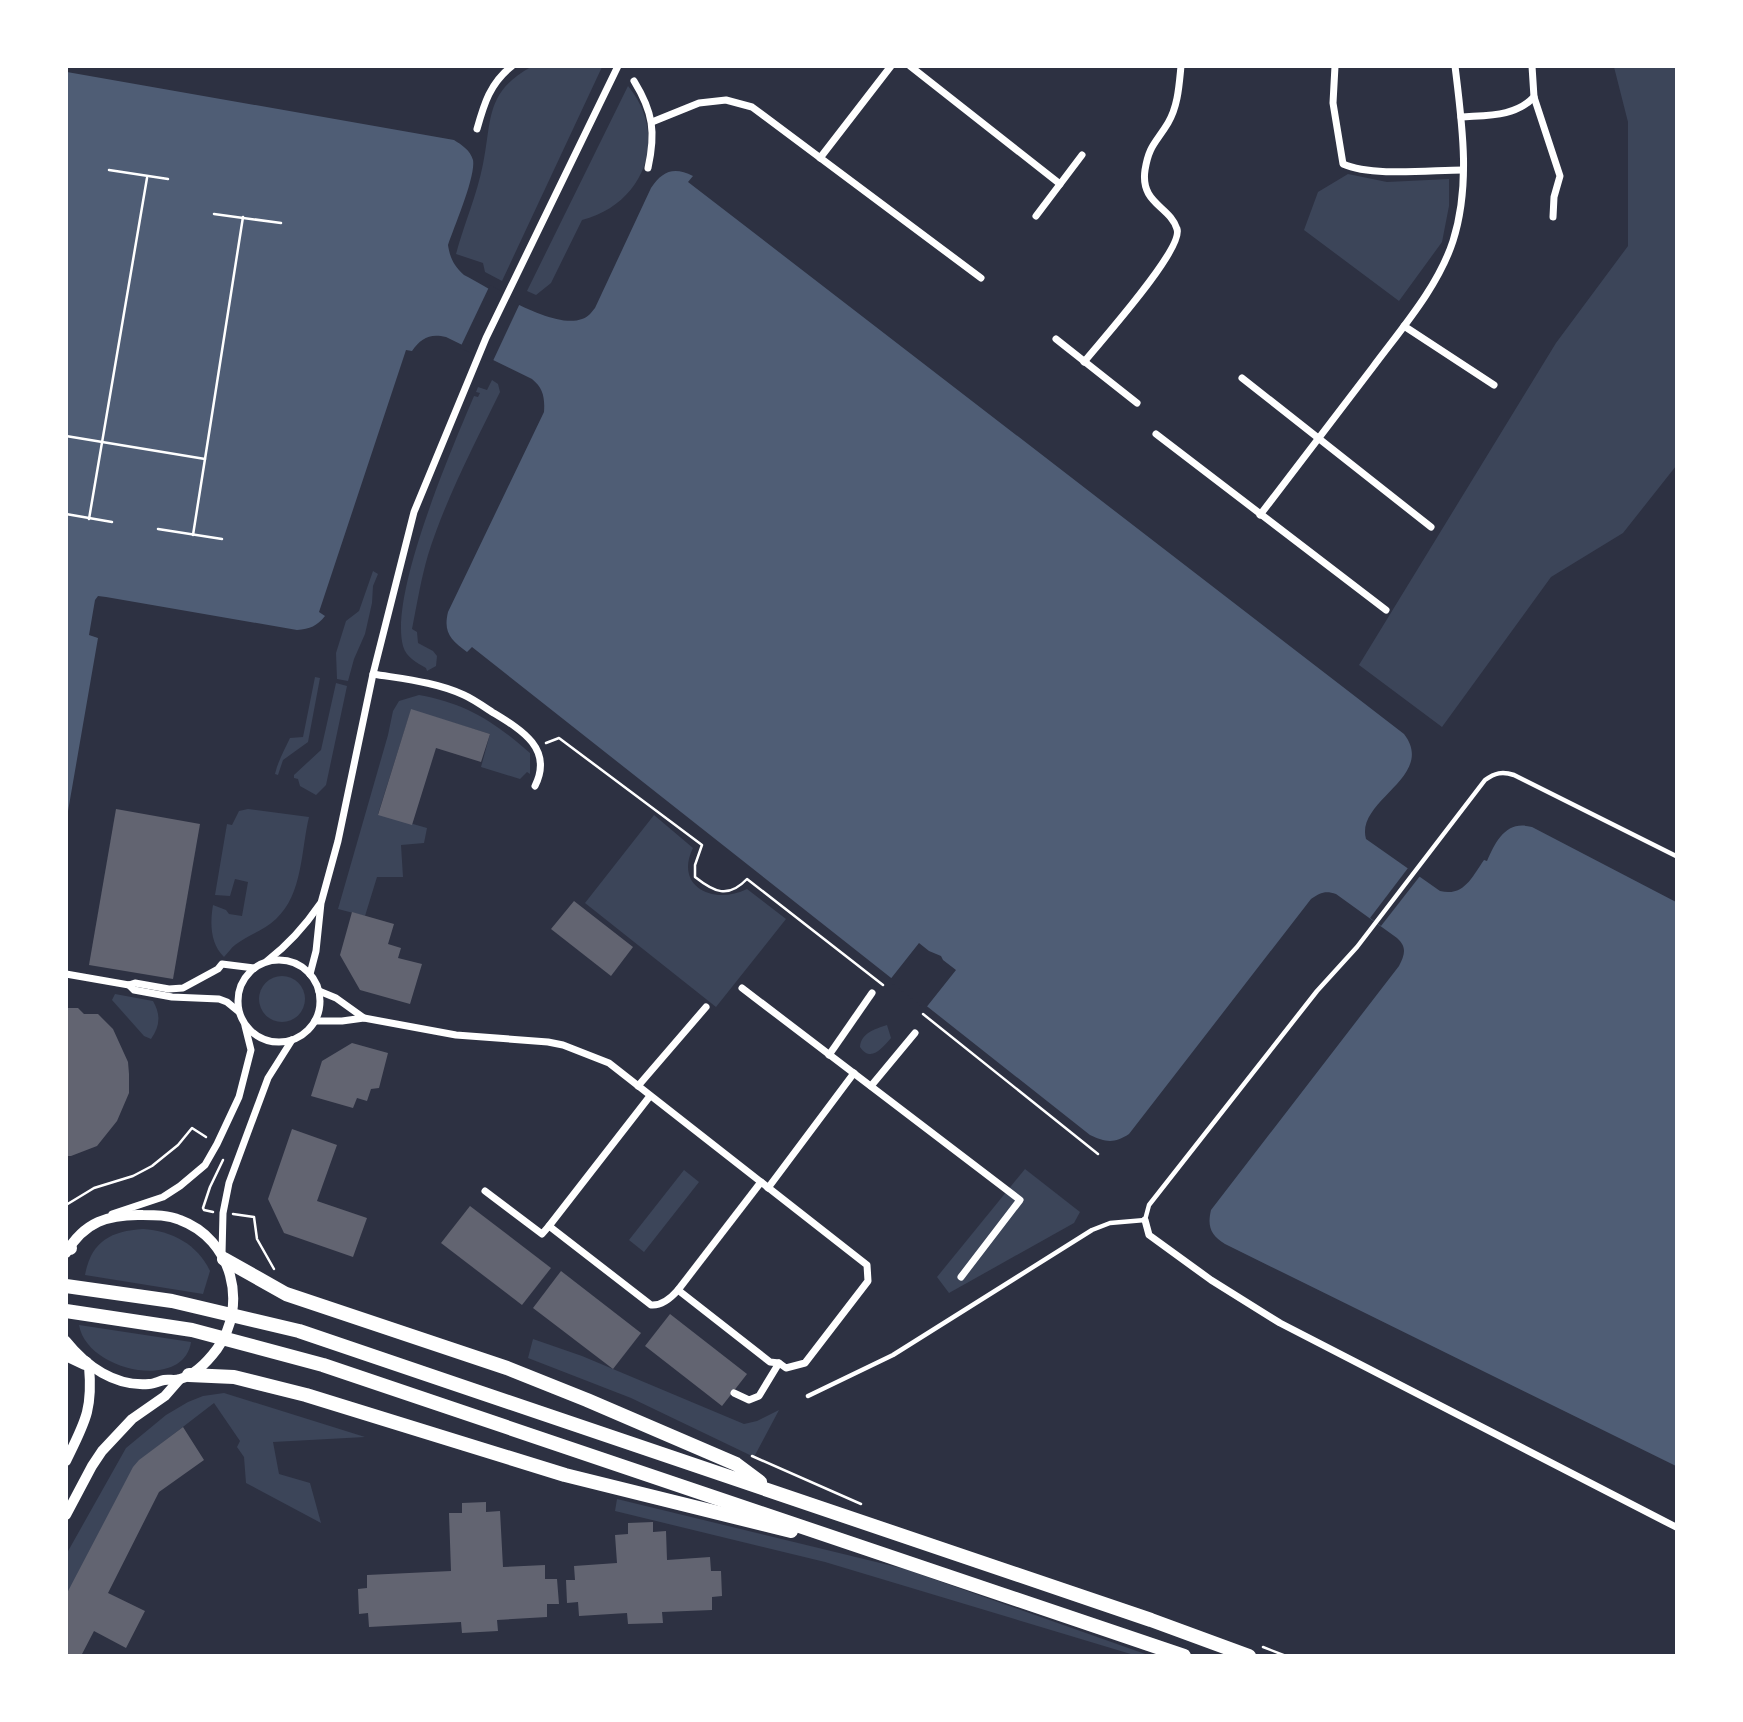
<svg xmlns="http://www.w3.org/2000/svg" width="1743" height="1722" font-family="'Crimson Pro',serif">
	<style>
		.green { fill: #3c4559 }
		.water { fill: #4f5d75 }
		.pier { fill: #2d3142 }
		.building { fill: #626471 }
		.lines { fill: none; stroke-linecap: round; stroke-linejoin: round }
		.path { stroke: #fff; stroke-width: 2.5 }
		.service { stroke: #fff; stroke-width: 4.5 }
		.minor { stroke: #fff; stroke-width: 7 }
		.tertiary { stroke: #fff; stroke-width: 10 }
		.primary { stroke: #fff; stroke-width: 14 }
	</style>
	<rect width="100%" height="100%" fill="#2d3142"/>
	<g class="green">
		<path d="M531,67H602L502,281L485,272L483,263L456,254C464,224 477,195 483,164C492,120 485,92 531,67Z"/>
		<polygon points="1614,67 1676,67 1676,466 1623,533 1551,577 1442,727 1359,665 1556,343 1628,246 1628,122"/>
		<path d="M628,86C670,137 644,204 582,220L551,283L536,295L527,291Z"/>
		<polygon points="1348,174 1387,182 1449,179 1449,206 1442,242 1399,301 1304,230 1318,192"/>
		<path d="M492,380L498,384L500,392C474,445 446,498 428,555C421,579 417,604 412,629L417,632L418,643L433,651L437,656L436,666L427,671L426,668C417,663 406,657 403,646C389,594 452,448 474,396L478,397L480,393L476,392L478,387L487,390Z"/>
		<polygon points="373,571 378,574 373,586 372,603 365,634 354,659 348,681 337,679 336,653 346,621 359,611"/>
		<path d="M315,677L320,678L308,742L283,760L278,775L275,774C278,761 284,751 290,738L303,737Z"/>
		<polygon points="336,683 347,686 326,785 316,795 300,786 298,779 294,778 294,775 321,750"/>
		<path d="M419,695C465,703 495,722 530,753V774L527,772L520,779L481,767L490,734L411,710L378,814L427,828L424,843L401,845L403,877H377L365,916L338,909L388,735L393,711L399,701Z"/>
		<path d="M248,809L309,817C301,850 303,894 276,919C263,931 248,935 235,945C231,948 228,953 224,957C210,943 210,923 213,905L226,910L229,914L242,916L248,882L235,879L230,896L215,895L227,824L232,825L239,811Z"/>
		<path d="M654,815L693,848C674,886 713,906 747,889L786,919L716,1007L585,903Z"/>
		<circle cx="282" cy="999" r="23"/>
		<path d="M115,994L153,1001C161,1015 160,1026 151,1039L144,1036L112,1000Z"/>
		<path d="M887,1025L891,1038C882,1048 871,1063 860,1047C861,1033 875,1029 887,1025Z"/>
		<polygon points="1025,1169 1080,1212 1074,1223 949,1293 937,1277"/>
		<polygon points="684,1170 699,1182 644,1252 629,1240"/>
		<path d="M143,1229C172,1231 197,1244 210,1271L203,1294L85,1275C91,1242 110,1231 143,1229Z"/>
		<path d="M79,1325L191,1342C184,1391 87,1372 79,1325Z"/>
		<polygon points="533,1339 582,1356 744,1424 757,1421 779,1410 754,1457 631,1398 528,1358"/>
		<polygon points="224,1393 365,1437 273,1442 279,1474 310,1483 321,1523 246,1483 244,1457 237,1447 240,1441 214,1403 140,1460 67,1595 67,1553 126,1448 166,1415 188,1402 203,1396"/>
		<polygon points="617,1499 905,1569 1148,1655 1134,1655 825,1562 615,1511"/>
	</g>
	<path class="water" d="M67,72L454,140C462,145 470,150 473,160C476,176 454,227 448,245C450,258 454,266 464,275C491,289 553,330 582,319C588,317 591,313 595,308L651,188C662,171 674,166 693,176L688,182L1404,734C1437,777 1355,800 1366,839L1440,891C1464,897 1472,877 1484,860L1487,861C1496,841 1506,820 1532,827L1676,902V1466L1225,1244C1211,1235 1207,1227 1211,1210L1399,966C1405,954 1407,947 1397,938L1336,894C1325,890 1320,893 1311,899L1129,1134C1114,1144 1105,1142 1090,1135L472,647L467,652C451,640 443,633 448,612L544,412C545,397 543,388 532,379L446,337C430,333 421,338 412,351L406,350L319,612L325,616C317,626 310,629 297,630L106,597L98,596L95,600L89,635L98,638L67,817Z"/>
	<g class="pier">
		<polygon points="490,285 521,301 492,363 460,348"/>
		<polygon points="1408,868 1420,876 1381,926 1370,918"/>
		<polygon points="919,943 929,951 941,956 943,960 956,970 925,1009 889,981"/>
	</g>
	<g class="building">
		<polygon points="411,709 490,734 481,762 436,748 412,825 378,815"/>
		<polygon points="116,809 200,824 173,979 89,965"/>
		<polygon points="574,901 633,947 611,976 551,929"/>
		<polygon points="352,912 394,924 388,944 401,948 398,958 422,964 410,1004 360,990 340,955"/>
		<polygon points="66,1008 78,1008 84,1014 98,1014 113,1029 128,1062 129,1074 129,1093 117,1121 97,1146 71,1156 66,1156"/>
		<polygon points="352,1043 388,1053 379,1088 371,1089 367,1101 357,1098 353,1108 311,1096 322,1061"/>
		<polygon points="292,1129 337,1145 317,1201 367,1218 353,1257 284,1233 268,1199"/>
		<polygon points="470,1206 551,1268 522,1305 441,1243"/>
		<polygon points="561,1271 641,1333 613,1369 533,1308"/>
		<polygon points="670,1314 747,1374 722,1406 645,1346"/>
		<polygon points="183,1427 204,1460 159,1492 108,1593 145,1611 126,1648 94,1631 81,1656 66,1656 66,1595 133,1467 139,1460"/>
		<polygon points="486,1502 486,1512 500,1511 503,1567 545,1565 545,1579 557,1579 559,1604 547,1604 547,1617 497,1620 498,1631 462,1633 461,1622 369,1627 368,1613 359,1614 358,1589 367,1588 367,1575 451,1571 449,1513 462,1513 462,1503"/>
		<polygon points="653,1522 653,1532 666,1531 667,1560 710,1557 711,1571 721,1571 722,1596 712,1597 712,1610 662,1612 663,1623 628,1624 627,1613 579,1616 578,1602 567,1603 566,1580 575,1580 574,1566 617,1563 615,1535 628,1534 628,1523"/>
	</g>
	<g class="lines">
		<g class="path">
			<polyline points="109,170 168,179"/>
			<polyline points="214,214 281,223"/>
			<polyline points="66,436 205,459 243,217"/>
			<polyline points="66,514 112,522"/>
			<polyline points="89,519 147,178"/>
			<polyline points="158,529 222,539"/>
			<polyline points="193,535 205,459"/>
			<path d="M546,743L559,738L702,845L695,865V877C714,892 728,899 747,879L883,985"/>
			<polyline points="923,1014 1098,1154"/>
			<polyline points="66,1205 94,1188 133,1176 152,1166 178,1145 192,1128 206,1137"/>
			<polyline points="213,1212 204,1210 203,1208 210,1187 223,1160"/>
			<polyline points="233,1214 254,1217 257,1239 274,1269"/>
			<polyline points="66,1397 66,1405"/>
			<polyline points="752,1456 861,1504"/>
			<polyline points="1263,1647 1286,1656"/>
		</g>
		<path class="service" d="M808,1396L893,1355L1092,1230L1110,1223L1145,1220L1149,1205L1317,991L1357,947L1485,780C1495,773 1502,771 1514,775L1676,856"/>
		<g class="minor">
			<polyline points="910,66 1060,184"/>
			<path d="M1335,66L1333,103L1343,164C1372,177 1431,170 1463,170"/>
			<polyline points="1532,66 1534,97 1560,176 1554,197 1553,217"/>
			<path d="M634,81C653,112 656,132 648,168"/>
			<path d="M1461,117C1487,115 1515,117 1534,97"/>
			<polyline points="652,122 699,103 726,100 752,107 981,278"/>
			<path d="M477,129C484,104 490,83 512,66"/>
			<polyline points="820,158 891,66"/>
			<polyline points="1036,216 1082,155"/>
			<polyline points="1404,326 1494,385"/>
			<polyline points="1056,339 1137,403"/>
			<path d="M1084,362C1100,342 1184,249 1177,229C1170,206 1140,204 1145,170C1149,145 1156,143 1168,123C1178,106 1179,86 1181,66"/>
			<polyline points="1242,378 1431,527"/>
			<polyline points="1156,434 1386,610"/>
			<path d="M1260,515C1298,465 1336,416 1373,367C1402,328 1438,287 1453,241C1471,185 1462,123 1455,66"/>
			<path d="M373,674C403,679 436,682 464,695C473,699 483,706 492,712C520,729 554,748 535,786"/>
			<circle cx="279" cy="1001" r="41"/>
			<path d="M267,961C289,944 305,926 320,904"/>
			<polyline points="66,974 129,985 135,983 169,989 183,988 218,969 222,964 254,968"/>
			<polyline points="310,974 316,951 321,903 338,841 373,674 414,512 486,338 618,66"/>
			<polyline points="129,985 134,990 172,997 219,999 227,1002 238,1011"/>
			<polyline points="742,988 1020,1200 961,1277"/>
			<path d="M319,991L336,998L364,1018L456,1035L548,1042L563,1045L609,1063L867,1265L868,1281L805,1363L786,1368L779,1363L770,1362L678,1290C671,1298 662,1306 651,1305L549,1226L650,1096"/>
			<polyline points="315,1021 342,1021 364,1018"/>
			<polyline points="829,1055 872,993"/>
			<polyline points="638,1086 706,1007"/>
			<polyline points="871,1086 915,1033"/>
			<polyline points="768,1188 854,1073"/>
			<polyline points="485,1191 542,1234 549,1226"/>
			<polyline points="112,1214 163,1197 180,1186 205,1165 217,1144 239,1097 251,1050 245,1026"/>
			<polyline points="1145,1220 1149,1235 1211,1280 1280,1323 1676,1527"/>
			<polyline points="222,1254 223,1213 229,1183 268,1078 292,1040"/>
			<polyline points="678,1290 761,1182"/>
			<polyline points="734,1393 749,1400 759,1396 779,1363"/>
		</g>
		<g class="tertiary">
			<path d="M66,1253C84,1222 108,1214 143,1215C155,1215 168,1215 180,1220C232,1239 249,1305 217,1349C208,1361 195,1375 180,1379C175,1381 169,1379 164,1380C159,1381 154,1384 149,1384C115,1387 86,1366 66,1341"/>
			<path d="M66,1461C85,1422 93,1410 89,1366"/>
			<polyline points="66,1515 92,1466 102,1451 132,1419 165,1396 179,1380"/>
		</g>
		<g class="primary">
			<polyline points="66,1248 70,1248"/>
			<polyline points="224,1259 286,1294 507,1368 587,1400 736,1464 760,1482"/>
			<polyline points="66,1286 172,1301 299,1331 1151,1620 1249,1656"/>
			<polyline points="66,1311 192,1330 323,1365 1184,1656"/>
			<polyline points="66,1354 85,1363"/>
			<polyline points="189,1375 234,1377 306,1395 565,1475 791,1531"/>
		</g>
	</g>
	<rect width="1743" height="1722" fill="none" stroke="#ffffff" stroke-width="136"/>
</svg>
